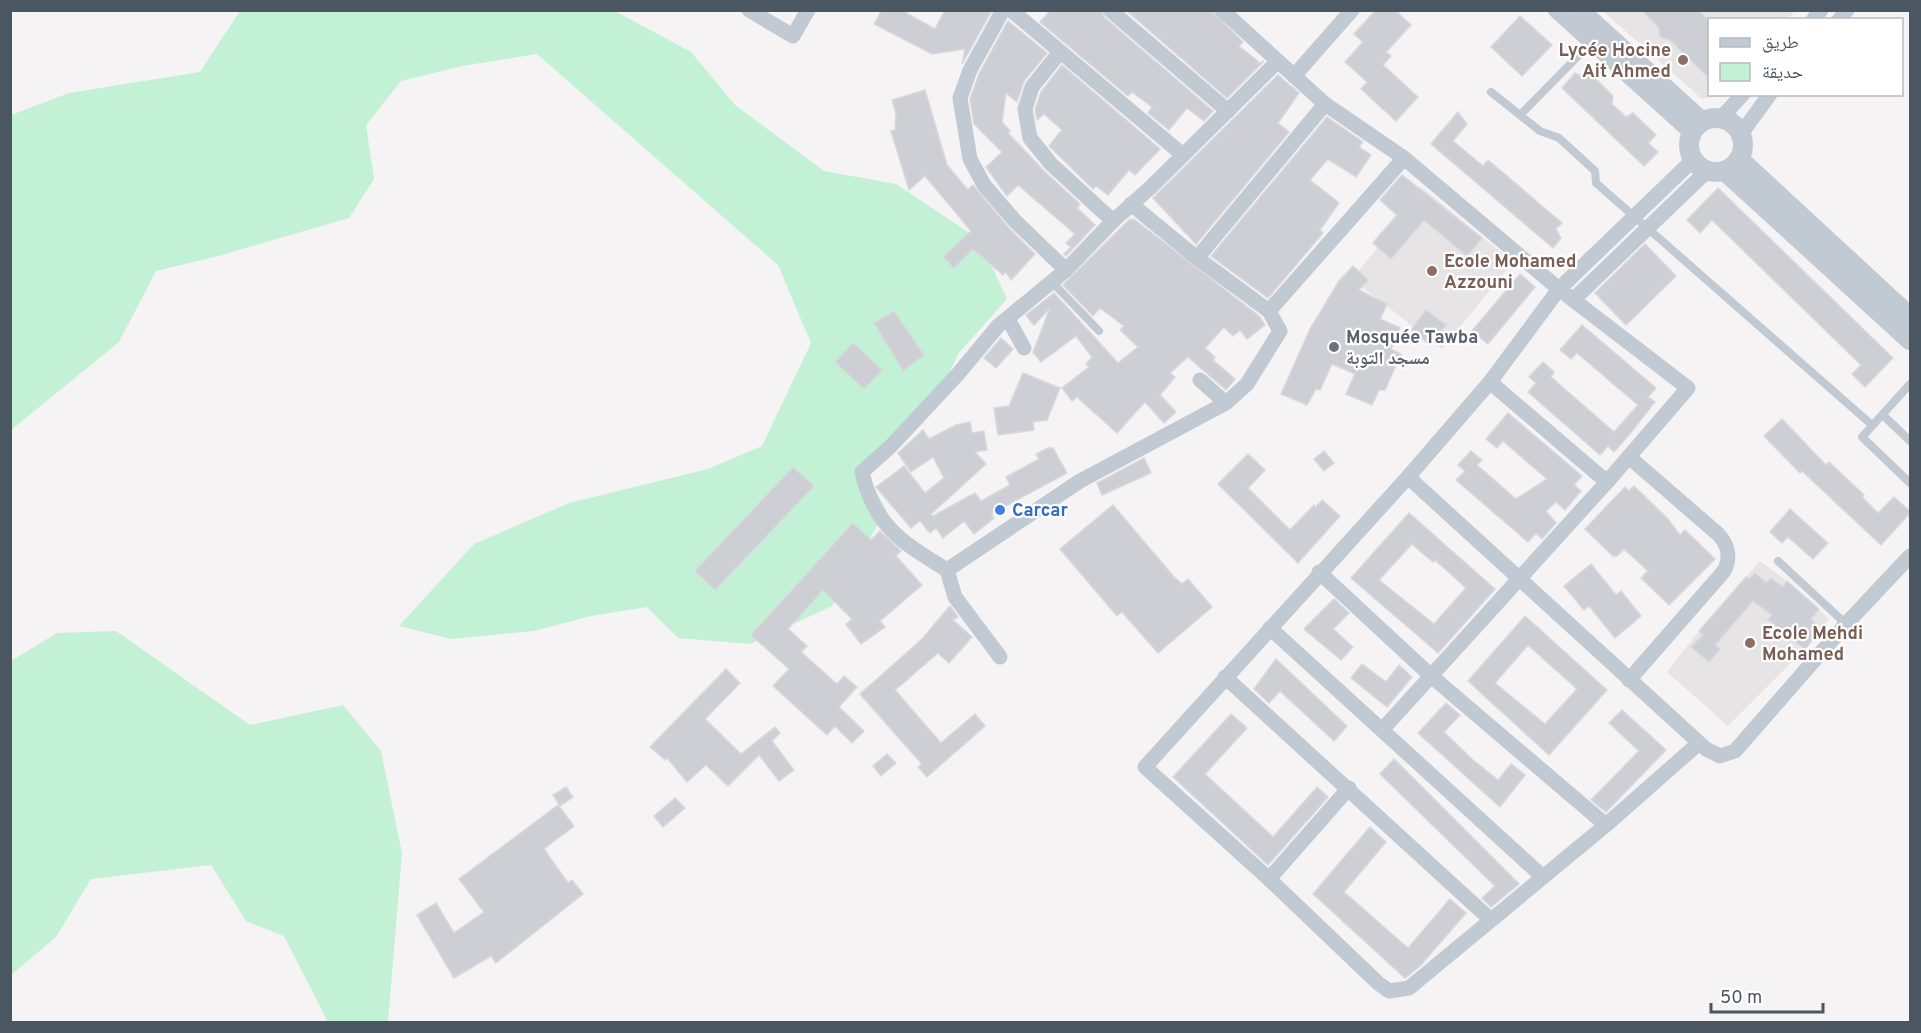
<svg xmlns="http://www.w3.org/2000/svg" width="1921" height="1033" font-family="Overpass,'Noto Naskh Arabic',sans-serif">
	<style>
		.education { fill: #e6e4e5 }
		.green { fill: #c3f1d5 }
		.building { fill: #cdcfd5; stroke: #d7d9de; stroke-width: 1.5; fill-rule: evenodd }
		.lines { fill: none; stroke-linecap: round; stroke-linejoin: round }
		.service { stroke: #c1cad2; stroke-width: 8 }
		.minor { stroke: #c1cad2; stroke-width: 15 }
		.tertiary { stroke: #c1cad2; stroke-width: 20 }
		.education-dot { fill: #8d6e63; stroke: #fff; stroke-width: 2 }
		.worship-dot { fill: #6b7280; stroke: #fff; stroke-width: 2 }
		.shop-dot { fill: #3f7fe0; stroke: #fff; stroke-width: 2 }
		.labels { text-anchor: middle; stroke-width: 4.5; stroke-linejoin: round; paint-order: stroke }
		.education-label { font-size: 18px; font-weight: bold; fill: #785e54; stroke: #fff; text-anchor: start }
		.worship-label { font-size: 18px; font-weight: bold; fill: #5b616d; stroke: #fff; text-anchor: start }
		.shop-label { font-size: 18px; font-weight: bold; fill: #366cbe; stroke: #fff; text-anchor: start }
	</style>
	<rect width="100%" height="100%" fill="#f5f3f3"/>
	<g class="education">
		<polygon points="1603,11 1795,11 1788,19 1710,20 1710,94 1721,95 1702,99"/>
		<polygon points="1421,187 1513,262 1442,349 1352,279 1377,248 1373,243"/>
		<polygon points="1760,561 1787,581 1829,619 1805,649 1728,726 1667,672 1699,631"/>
	</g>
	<g class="green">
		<polygon points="240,11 615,11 691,52 735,105 824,171 896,184 980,240 1007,299 958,354 936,401 862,465 886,510 832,606 750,644 678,638 647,607 591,616 534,631 451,639 399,626 474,544 569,503 708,469 762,446 811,343 778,265 537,54 462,66 401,81 366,125 374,179 349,218 218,256 156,271 119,342 11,430 11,115 69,93 200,72"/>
		<polygon points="116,631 250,725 343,705 381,751 402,853 388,1022 328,1022 284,936 246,921 211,865 91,879 56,937 11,975 11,661 57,633"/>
	</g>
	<g class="building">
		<polygon points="882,10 901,10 935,29 945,10 992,10 962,64 965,49 932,54 874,24"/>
		<polygon points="1051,10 1101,10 1104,17 1213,111 1204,121 1187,108 1169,130 1148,113 1152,107 1132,92 1128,96 1040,22"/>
		<polygon points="1126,10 1211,10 1243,42 1239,46 1260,63 1264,61 1227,98"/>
		<polygon points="1376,10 1395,10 1411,25 1386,52 1391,56 1383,65 1418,97 1396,121 1361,89 1367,82 1345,62 1363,42 1354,34"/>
		<polygon points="1642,10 1698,10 1710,22 1710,79 1670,40 1660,37 1659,28"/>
		<polygon points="1520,16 1552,45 1522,76 1491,47"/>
		<polygon points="1008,21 1047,53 1024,81 1017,102 1006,93 1002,122 1010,131 1008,133 1044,171 1080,204 1077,208 1095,225 1066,256 1064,254 1071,247 1066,243 1075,234 1018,185 1007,196 986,167 1002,152 974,124 970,99 979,74"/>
		<polygon points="1062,65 1160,149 1135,175 1129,170 1108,195 1096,186 1093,189 1049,146 1062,130 1044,114 1037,120 1035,110 1041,92"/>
		<polygon points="1575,73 1585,78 1590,73 1613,96 1612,104 1626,117 1633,113 1656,135 1648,143 1658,152 1644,166 1562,88"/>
		<polygon points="1278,75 1299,93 1278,123 1289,132 1196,244 1153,198"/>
		<polygon points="925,90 947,165 968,190 973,185 1008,227 1035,254 1011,280 1006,272 1003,275 973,249 954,268 943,257 971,231 925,176 909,190 891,131 895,130 896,114 892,100"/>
		<polygon points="1458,112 1467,124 1453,141 1483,166 1488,160 1562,223 1556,229 1561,238 1553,248 1431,144"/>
		<polygon points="1327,117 1363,142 1359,147 1371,155 1356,177 1328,159 1310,180 1339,203 1320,230 1323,233 1268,298 1211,256"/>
		<polygon points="1402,175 1482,238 1467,256 1424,220 1391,259 1373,243 1397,215 1380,200"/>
		<polygon points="1718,188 1893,358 1865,387 1852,374 1861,365 1712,220 1700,233 1687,220"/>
		<polygon points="1130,219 1135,220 1259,316 1265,325 1247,339 1240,330 1233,336 1224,327 1205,348 1215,357 1213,360 1235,379 1226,390 1188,357 1170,373 1175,377 1160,395 1176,412 1164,423 1145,402 1117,433 1077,397 1072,401 1062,388 1089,367 1086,364 1092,357 1076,336 1041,362 1033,352 1050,308 1034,325 1026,315 1054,293 1118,363 1138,347 1120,330 1124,326 1100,308 1093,316 1063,285"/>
		<polygon points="1645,244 1676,276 1626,325 1595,293"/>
		<polygon points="1353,266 1368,280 1359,290 1387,304 1380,319 1400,328 1391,349 1401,354 1385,390 1379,390 1372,405 1346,394 1355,374 1332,364 1320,390 1316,389 1307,405 1281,394 1310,329 1339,281"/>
		<polygon points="1520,274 1535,287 1488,344 1472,331"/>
		<polygon points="1426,310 1446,325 1430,345 1411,330"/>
		<polygon points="894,311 924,355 903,371 874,323"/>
		<polygon points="1582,325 1656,388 1648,397 1655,402 1629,435 1614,452 1608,446 1600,455 1528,392 1536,383 1529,377 1543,362 1554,372 1551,377 1614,432 1638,405 1577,353 1571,359 1560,350"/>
		<polygon points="1001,338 1013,349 996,368 984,358"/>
		<polygon points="853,343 882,370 864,389 835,362"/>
		<polygon points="1023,373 1060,388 1047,420 1033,422 1034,430 998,435 994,408 1009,406"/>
		<polygon points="1508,413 1582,476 1574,485 1581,491 1565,510 1556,502 1546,511 1556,523 1542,539 1536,533 1528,542 1456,480 1465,471 1458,465 1471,451 1482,460 1477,465 1516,499 1547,479 1503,441 1497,448 1486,439"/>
		<polygon points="1782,419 1826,465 1829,462 1864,495 1862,497 1878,513 1894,497 1911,512 1881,545 1802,471 1800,473 1764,436"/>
		<polygon points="970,422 972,433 984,431 987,450 975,452 986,464 931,514 933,516 975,493 981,501 1010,485 1006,477 1039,459 1036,454 1048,448 1053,448 1067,473 991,514 994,518 974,534 964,521 943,538 936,528 930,533 920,521 911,528 876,487 904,466 925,493 944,478 933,457 911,472 898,453 923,430 929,439 956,425"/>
		<polygon points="1324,451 1334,463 1324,471 1314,459"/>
		<polygon points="1248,454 1265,470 1248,488 1290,530 1314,505 1316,507 1322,500 1340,516 1298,563 1218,484"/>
		<polygon points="1144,458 1151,473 1102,495 1097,483"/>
		<polygon points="793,467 814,486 715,590 695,571"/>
		<polygon points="1634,486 1668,519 1680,535 1685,530 1715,559 1669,605 1641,578 1648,571 1624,549 1617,556 1613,556 1585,529 1625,487 1629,491"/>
		<polygon points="1113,505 1174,577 1182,584 1188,579 1212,607 1158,653 1122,612 1117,616 1060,549"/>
		<polygon points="1790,509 1828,543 1813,559 1788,537 1782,543 1770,532"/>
		<path d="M1409,513L1495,589L1438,653L1351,578ZM1412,544L1433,562L1435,560L1466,588L1434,624L1379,580Z"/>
		<polygon points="853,523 871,540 880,531 901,551 896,556 922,585 880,621 885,627 861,644 846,624 852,619 823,590 788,629 807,646 801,652 837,684 844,676 857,687 839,707 864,731 852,743 835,726 827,735 773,686 789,669 751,635"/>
		<polygon points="1591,564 1616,595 1621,591 1641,616 1615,638 1589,606 1584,610 1564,586"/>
		<polygon points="1755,573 1766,583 1771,578 1782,587 1787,581 1819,609 1811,619 1816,624 1810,630 1816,636 1805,649 1768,620 1772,615 1753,601 1715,645 1720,649 1709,662 1691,647 1703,635 1699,631 1746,577 1749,579"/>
		<polygon points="1334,599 1349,613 1333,629 1353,647 1341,660 1304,629"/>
		<polygon points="950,606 958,617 953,620 972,637 949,663 938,653 895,690 941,743 975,714 985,726 927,777 918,767 922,764 860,694 922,639"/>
		<path d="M1525,616L1607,690L1549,755L1468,681ZM1528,645L1577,689L1545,724L1495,683Z"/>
		<polygon points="1276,659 1347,726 1334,741 1280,691 1269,703 1254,689"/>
		<polygon points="1362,664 1386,682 1399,665 1412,677 1387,707 1351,678"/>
		<polygon points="726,669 740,683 705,719 741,754 775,727 780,733 772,741 794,770 779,781 759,755 728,786 706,765 687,782 667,758 665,760 650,747"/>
		<polygon points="1446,703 1460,715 1444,732 1473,760 1498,780 1511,764 1525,775 1500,807 1418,733"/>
		<polygon points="1622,710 1666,750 1606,812 1591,800 1639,751 1609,723"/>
		<polygon points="1231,714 1247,728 1205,774 1273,837 1317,787 1328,797 1268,865 1173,777"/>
		<polygon points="887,754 896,763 881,776 873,766"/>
		<polygon points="1394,759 1519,884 1491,907 1482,898 1495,886 1380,774"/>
		<polygon points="566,787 573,797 560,806 553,795"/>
		<polygon points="675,798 685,808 663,827 654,816"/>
		<polygon points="558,805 574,826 544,849 568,883 572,880 583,894 496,963 491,956 454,978 417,915 436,903 454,933 484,912 459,879"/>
		<polygon points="1370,827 1386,842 1344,892 1408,948 1450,899 1466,913 1420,966 1405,978 1313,894"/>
	</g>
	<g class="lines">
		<g class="service">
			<polyline points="1491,92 1540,131 1559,138 1595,171 1596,183 1872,425"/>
			<polyline points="1520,115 1592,42"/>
			<polyline points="1052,282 1099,331"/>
			<polyline points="1910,384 1862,437 1910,483"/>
			<polyline points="1883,415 1910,441"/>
			<polyline points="1778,561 1846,624"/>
		</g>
		<g class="minor">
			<polyline points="749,10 793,36 808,10"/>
			<polyline points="1003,10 970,70 960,98 970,159 984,185 1015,221 1066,270"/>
			<polyline points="1011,10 1183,155"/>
			<polyline points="1110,10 1228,111"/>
			<polyline points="1222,10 1325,104 1404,158 1559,289 1688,388 1607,482 1382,730"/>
			<polyline points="1555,10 1691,133"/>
			<polyline points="1813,20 1821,10"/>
			<polyline points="1839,20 1847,10"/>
			<polyline points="1060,52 1032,87 1025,109 1030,138 1051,164 1113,221"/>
			<path d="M1278,61L1151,187L1113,221L1066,270L998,326L958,374L891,446L862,472C874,526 903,543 947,570L1080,481L1226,403L1247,384L1280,331L1269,311L1404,158"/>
			<polyline points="1294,76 1352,10"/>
			<polyline points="1721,118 1743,94"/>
			<polyline points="1741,134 1770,94"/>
			<polyline points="1693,160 1559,289 1490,382 1408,477 1145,767 1269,879 1378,983 1389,991 1409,988 1606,825 1699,743"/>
			<polyline points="1131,204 1197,258 1269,311"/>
			<polyline points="1197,258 1325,104"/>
			<polyline points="1573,300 1707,171"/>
			<polyline points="1008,319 1024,348"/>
			<polyline points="1200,380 1226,403"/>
			<polyline points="1490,382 1607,482"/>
			<path d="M1629,457L1718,534C1729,546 1731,557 1724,571L1629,680"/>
			<polyline points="1408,477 1706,749 1720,756 1735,751 1846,624 1910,556"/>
			<polyline points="947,570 955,597 1000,657"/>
			<polyline points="1319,572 1430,675 1606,825"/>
			<polyline points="1270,628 1543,877"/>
			<polyline points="1225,677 1491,920"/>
			<polyline points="1269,879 1349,788"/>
		</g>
		<g class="tertiary">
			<polyline points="1579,10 1701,121"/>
			<circle cx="1716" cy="145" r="27"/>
			<polyline points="1739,159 1910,317"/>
			<polyline points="1725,171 1910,340"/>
		</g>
	</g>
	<g class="education-dot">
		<circle cx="1683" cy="60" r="6"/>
		<circle cx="1432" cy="271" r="6"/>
		<circle cx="1750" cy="643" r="6"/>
	</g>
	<circle class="worship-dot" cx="1334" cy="347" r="6"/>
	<circle class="shop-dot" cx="1000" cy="510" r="6"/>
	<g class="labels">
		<g class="education-label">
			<text x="1671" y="56" text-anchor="end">Lycée Hocine<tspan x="1671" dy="21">Ait Ahmed</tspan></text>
			<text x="1444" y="267">Ecole Mohamed<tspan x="1444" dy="21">Azzouni</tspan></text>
			<text x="1762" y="639">Ecole Mehdi<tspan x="1762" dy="21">Mohamed</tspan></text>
		</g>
		<g class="worship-label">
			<text x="1346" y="343">Mosquée Tawba<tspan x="1346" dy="21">مسجد التوبة</tspan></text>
		</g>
		<g class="shop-label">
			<text x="1012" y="516">Carcar</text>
		</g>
	</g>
	<rect width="1921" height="1033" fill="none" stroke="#4a5661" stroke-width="24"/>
	<rect x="1708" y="18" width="195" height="78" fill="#ffffff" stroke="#b7bbc0" stroke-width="1.5"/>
	<rect x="1720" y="38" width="30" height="9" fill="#c1cad2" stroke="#b7bbc0" stroke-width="1.5"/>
	<text x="1762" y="48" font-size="18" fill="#4a5661">طريق</text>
	<rect x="1720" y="63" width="30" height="18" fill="#c3f1d5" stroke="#b7bbc0" stroke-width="1.5"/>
	<text x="1762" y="78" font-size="18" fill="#4a5661">حديقة</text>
	<path d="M1711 1003v9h112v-9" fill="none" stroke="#4a5661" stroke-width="3"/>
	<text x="1720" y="1003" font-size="18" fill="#4a5661" stroke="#ffffff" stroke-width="4.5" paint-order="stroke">50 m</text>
</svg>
